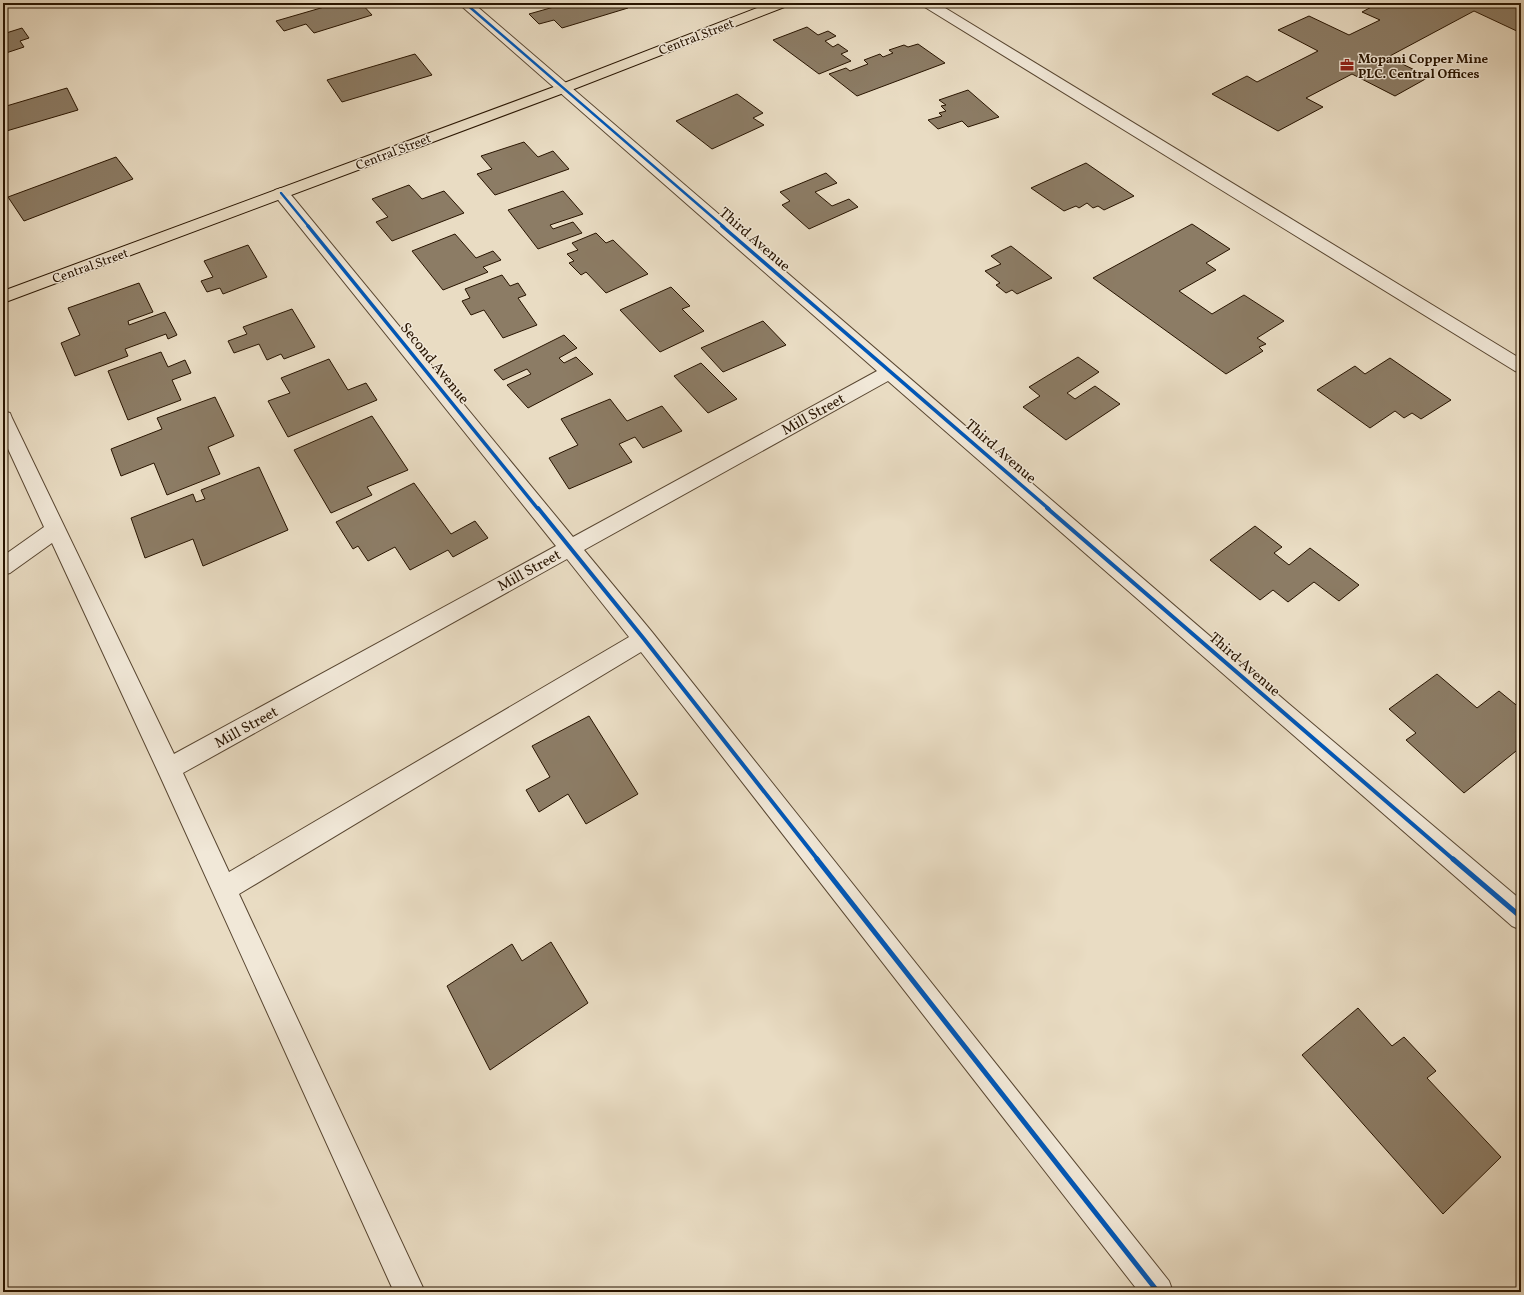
<svg xmlns="http://www.w3.org/2000/svg" width="1524" height="1295" font-family="Vollkorn,serif">
	<style>
		.building { fill: #8c7c65; stroke: #281400 }
		.lines { fill: none; stroke-linecap: round; stroke-linejoin: round }
		.minor-casing { stroke: #584631; stroke-width: 2 }
		.major-casing { stroke: #281400; stroke-width: 2 }
		.minor { fill: #f1e8d8; fill-rule: evenodd }
		.major { fill: #e9dcc3; fill-rule: evenodd }
		.cycleway-far3-casing { stroke: #f1e8d8; stroke-width: 4 }
		.cycleway-far2-casing { stroke: #f1e8d8; stroke-width: 5.5 }
		.cycleway-far1-casing { stroke: #f1e8d8; stroke-width: 6 }
		.cycleway-casing { stroke: #f1e8d8; stroke-width: 8 }
		.cycleway-far3 { stroke: #0057b8; stroke-width: 2.5 }
		.cycleway-far2 { stroke: #0057b8; stroke-width: 3.5 }
		.cycleway-far1 { stroke: #0057b8; stroke-width: 4 }
		.cycleway { stroke: #0057b8; stroke-width: 5 }
		.labels { text-anchor: middle; stroke-width: 3; stroke-linejoin: round; paint-order: stroke }
		.far-street-label { font-size: 13px; fill: #281400; stroke: #f1e8d8 }
		.far-poi-label { font-size: 13px; font-weight: bold; fill: #281400; stroke: #f1e8d8; text-anchor: start }
		.street-label { font-size: 15px; fill: #281400; stroke: #f1e8d8 }
	</style>
	<rect width="100%" height="100%" fill="#e9dcc3"/>
	<filter id="stains"><feTurbulence type="fractalNoise" baseFrequency=".005" numOctaves="4"/><feColorMatrix values="0 0 0 0 .2 0 0 0 0 .09 0 0 0 0 .02 0 0 0 .5 -.17"/></filter>
	<radialGradient id="worn" r=".72"><stop offset=".6" stop-color="#630" stop-opacity="0"/><stop offset="1" stop-color="#630" stop-opacity=".3"/></radialGradient>
	<g class="building">
		<polygon points="338,3 361,3 372,15 314,33 306,24 284,31 276,21"/>
		<polygon points="568,3 623,3 628,8 562,28 554,20 539,24 529,14"/>
		<polygon points="1379,3 1520,3 1521,33 1474,11 1388,57 1429,77 1395,96 1352,74 1306,98 1323,107 1278,131 1212,94 1247,76 1257,82 1318,51 1278,30 1309,16 1349,35 1380,20 1362,12"/>
		<polygon points="807,27 818,35 828,31 836,36 825,41 833,47 838,44 848,51 841,54 851,61 819,74 773,40"/>
		<polygon points="22,28 29,38 20,41 24,47 3,54 3,34"/>
		<polygon points="918,44 945,63 857,96 829,74 846,68 850,71 868,64 864,60 880,54 883,57 893,53 889,50 904,45 908,47"/>
		<polygon points="415,54 432,75 342,102 327,80"/>
		<polygon points="67,88 78,110 3,132 3,107"/>
		<polygon points="968,90 999,117 968,127 962,121 938,129 928,120 942,116 939,113 946,111 941,106 946,105 939,100"/>
		<polygon points="737,94 763,113 753,118 764,125 712,149 676,121"/>
		<polygon points="524,142 538,157 553,151 569,169 495,195 477,174 492,169 481,156"/>
		<polygon points="116,157 133,179 24,221 8,197"/>
		<polygon points="1086,163 1134,196 1104,210 1098,206 1093,208 1087,203 1079,208 1076,206 1064,211 1031,188"/>
		<polygon points="826,173 837,183 815,192 832,206 849,199 858,207 809,229 782,205 790,201 780,192"/>
		<polygon points="409,185 422,199 444,191 464,213 392,241 376,222 388,217 372,199"/>
		<polygon points="563,191 583,214 550,225 553,229 573,222 582,233 538,249 508,210"/>
		<polygon points="1192,224 1230,249 1206,263 1216,270 1179,291 1212,314 1244,295 1284,321 1257,338 1266,344 1259,347 1263,351 1226,374 1093,278"/>
		<polygon points="596,233 606,243 613,240 648,274 606,293 586,272 581,275 569,263 574,261 567,254 578,250 572,243"/>
		<polygon points="455,234 476,258 493,251 501,260 483,267 488,272 443,290 412,251"/>
		<polygon points="248,245 267,277 223,294 220,288 207,292 201,281 213,277 204,261"/>
		<polygon points="1011,246 1052,278 1017,294 1012,290 1006,293 996,285 1000,283 985,271 1001,264 991,256"/>
		<polygon points="502,275 510,286 518,283 526,295 518,298 537,325 503,338 484,310 471,315 462,301 470,298 465,289"/>
		<polygon points="139,283 153,312 128,321 129,325 165,312 177,335 168,339 166,334 125,349 128,356 75,376 61,343 80,335 68,308"/>
		<polygon points="671,287 690,306 682,309 704,331 660,352 620,310"/>
		<polygon points="292,309 315,347 284,359 281,354 267,360 259,344 234,353 228,341 247,334 243,327"/>
		<polygon points="763,321 786,345 723,372 701,348"/>
		<polygon points="564,335 577,348 559,358 564,363 576,357 593,374 528,408 507,385 531,374 527,369 503,380 494,370"/>
		<polygon points="161,352 168,367 185,360 191,373 172,380 181,400 128,420 108,371"/>
		<polygon points="1078,357 1099,372 1067,393 1075,399 1095,386 1120,404 1066,440 1023,407 1040,396 1029,387"/>
		<polygon points="1390,358 1451,400 1421,419 1412,413 1404,418 1395,411 1370,428 1317,390 1355,366 1365,374"/>
		<polygon points="329,359 348,390 366,383 377,400 288,437 268,401 290,393 281,378"/>
		<polygon points="701,363 737,399 708,413 674,376"/>
		<polygon points="215,397 234,436 208,447 220,474 167,495 154,463 121,476 111,449 162,429 157,418"/>
		<polygon points="610,399 627,421 662,406 682,431 643,448 635,437 619,444 632,462 569,489 549,458 578,445 561,419"/>
		<polygon points="372,416 408,470 367,487 372,495 331,513 294,450"/>
		<polygon points="259,467 288,530 203,566 193,539 145,558 131,518 193,494 196,502 205,499 201,490"/>
		<polygon points="414,483 451,534 475,521 488,538 453,557 448,550 410,570 395,547 368,561 358,546 353,549 336,522"/>
		<polygon points="1255,526 1282,547 1274,553 1289,565 1310,548 1359,585 1339,601 1314,582 1288,602 1273,590 1260,600 1210,560"/>
		<polygon points="1437,674 1477,708 1499,691 1521,709 1521,747 1464,793 1406,740 1416,733 1389,709"/>
		<polygon points="589,716 638,794 586,824 568,794 539,812 526,790 550,777 532,746"/>
		<polygon points="551,942 588,1003 490,1070 447,986 512,944 522,961"/>
		<polygon points="1358,1008 1392,1046 1404,1037 1436,1071 1427,1078 1501,1157 1443,1214 1302,1055"/>
	</g>
	<g class="lines">
		<g class="minor-casing">
			<g id="minor">
				<path d="M458,3H473L1289,704L1521,900V930L1512,926L888,381L584,550L652,632L1169,1281L1173,1292H1139L641,652L239,894L425,1292H394L160,776L52,543L10,573L3,575V556L44,527L3,438V411L10,413L12,418L174,754L556,546L275,196L273,193L275,190L281,188L287,190L573,537L877,371ZM567,559L629,637L229,872L183,773Z"/>
				<polygon points="921,3 937,3 1521,359 1521,373 1515,371 923,6"/>
			</g>
		</g>
		<g class="major-casing">
			<polygon id="major" points="770,3 789,3 787,6 569,91 3,303 3,291 559,85"/>
		</g>
		<use href="#minor" class="minor"/>
		<use href="#major" class="major"/>
		<g class="cycleway-far3-casing">
			<g id="cycleway-far3">
				<polyline points="465,3 724,227"/>
				<polyline points="281,193 309,227"/>
			</g>
		</g>
		<g class="cycleway-far2-casing">
			<g id="cycleway-far2">
				<polyline points="308,226 538,509"/>
				<polyline points="722,226 1049,509"/>
			</g>
		</g>
		<g class="cycleway-far1-casing">
			<g id="cycleway-far1">
				<polyline points="538,508 644,639 818,860"/>
				<polyline points="1047,508 1454,860"/>
			</g>
		</g>
		<g class="cycleway-casing">
			<g id="cycleway">
				<polyline points="817,859 1158,1292"/>
				<polyline points="1453,859 1521,917"/>
			</g>
		</g>
		<use href="#cycleway-far3" class="cycleway-far3"/>
		<use href="#cycleway-far2" class="cycleway-far2"/>
		<use href="#cycleway-far1" class="cycleway-far1"/>
		<use href="#cycleway" class="cycleway"/>
	</g>
	<defs>
		<g id="office-bare" transform="scale(1.08)"><path d="M-6-3h4V-5.5h4V-3h4V5H-6ZM-1-4.5V-3h2v-1.5ZM-6 0V1H6V0Z" fill="#8f2418" stroke="#f1e8d8" stroke-width="2.5" paint-order="stroke"/></g>
	</defs>
	<g fill-rule="evenodd">
		<use href="#office-bare" x="1347" y="65"/>
	</g>
	<g class="labels">
		<g class="far-street-label">
			<text transform="translate(696 36) rotate(-21)" y="5">Central Street</text>
			<text transform="translate(393 151) rotate(-21)" y="5">Central Street</text>
			<text transform="translate(90 265) rotate(-20)" y="5">Central Street</text>
		</g>
		<g class="far-poi-label">
			<text x="1358" y="63">Mopani Copper Mine<tspan x="1358" dy="15">PLC. Central Offices</tspan></text>
		</g>
		<g class="street-label">
			<text transform="translate(755 239) rotate(41)" y="5">Third Avenue</text>
			<text transform="translate(435 363) rotate(51)" y="5">Second Avenue</text>
			<text transform="translate(813 414) rotate(-29)" y="5">Mill Street</text>
			<text transform="translate(1001 451) rotate(41)" y="5">Third Avenue</text>
			<text transform="translate(529 570) rotate(-29)" y="5">Mill Street</text>
			<text transform="translate(1245 664) rotate(41)" y="5">Third Avenue</text>
			<text transform="translate(246 727) rotate(-29)" y="5">Mill Street</text>
		</g>
	</g>
	<rect width="1524" height="1295" fill="none" stroke="#e9dcc3" stroke-width="16"/>
	<rect x="4" y="4" width="1516" height="1287" fill="none" stroke="#281400" stroke-width="2"/>
	<rect x="8" y="8" width="1508" height="1279" fill="none" stroke="#281400"/>
	<rect width="100%" height="100%" filter="url(#stains)"/>
	<rect width="100%" height="100%" fill="url(#worn)"/>
</svg>
